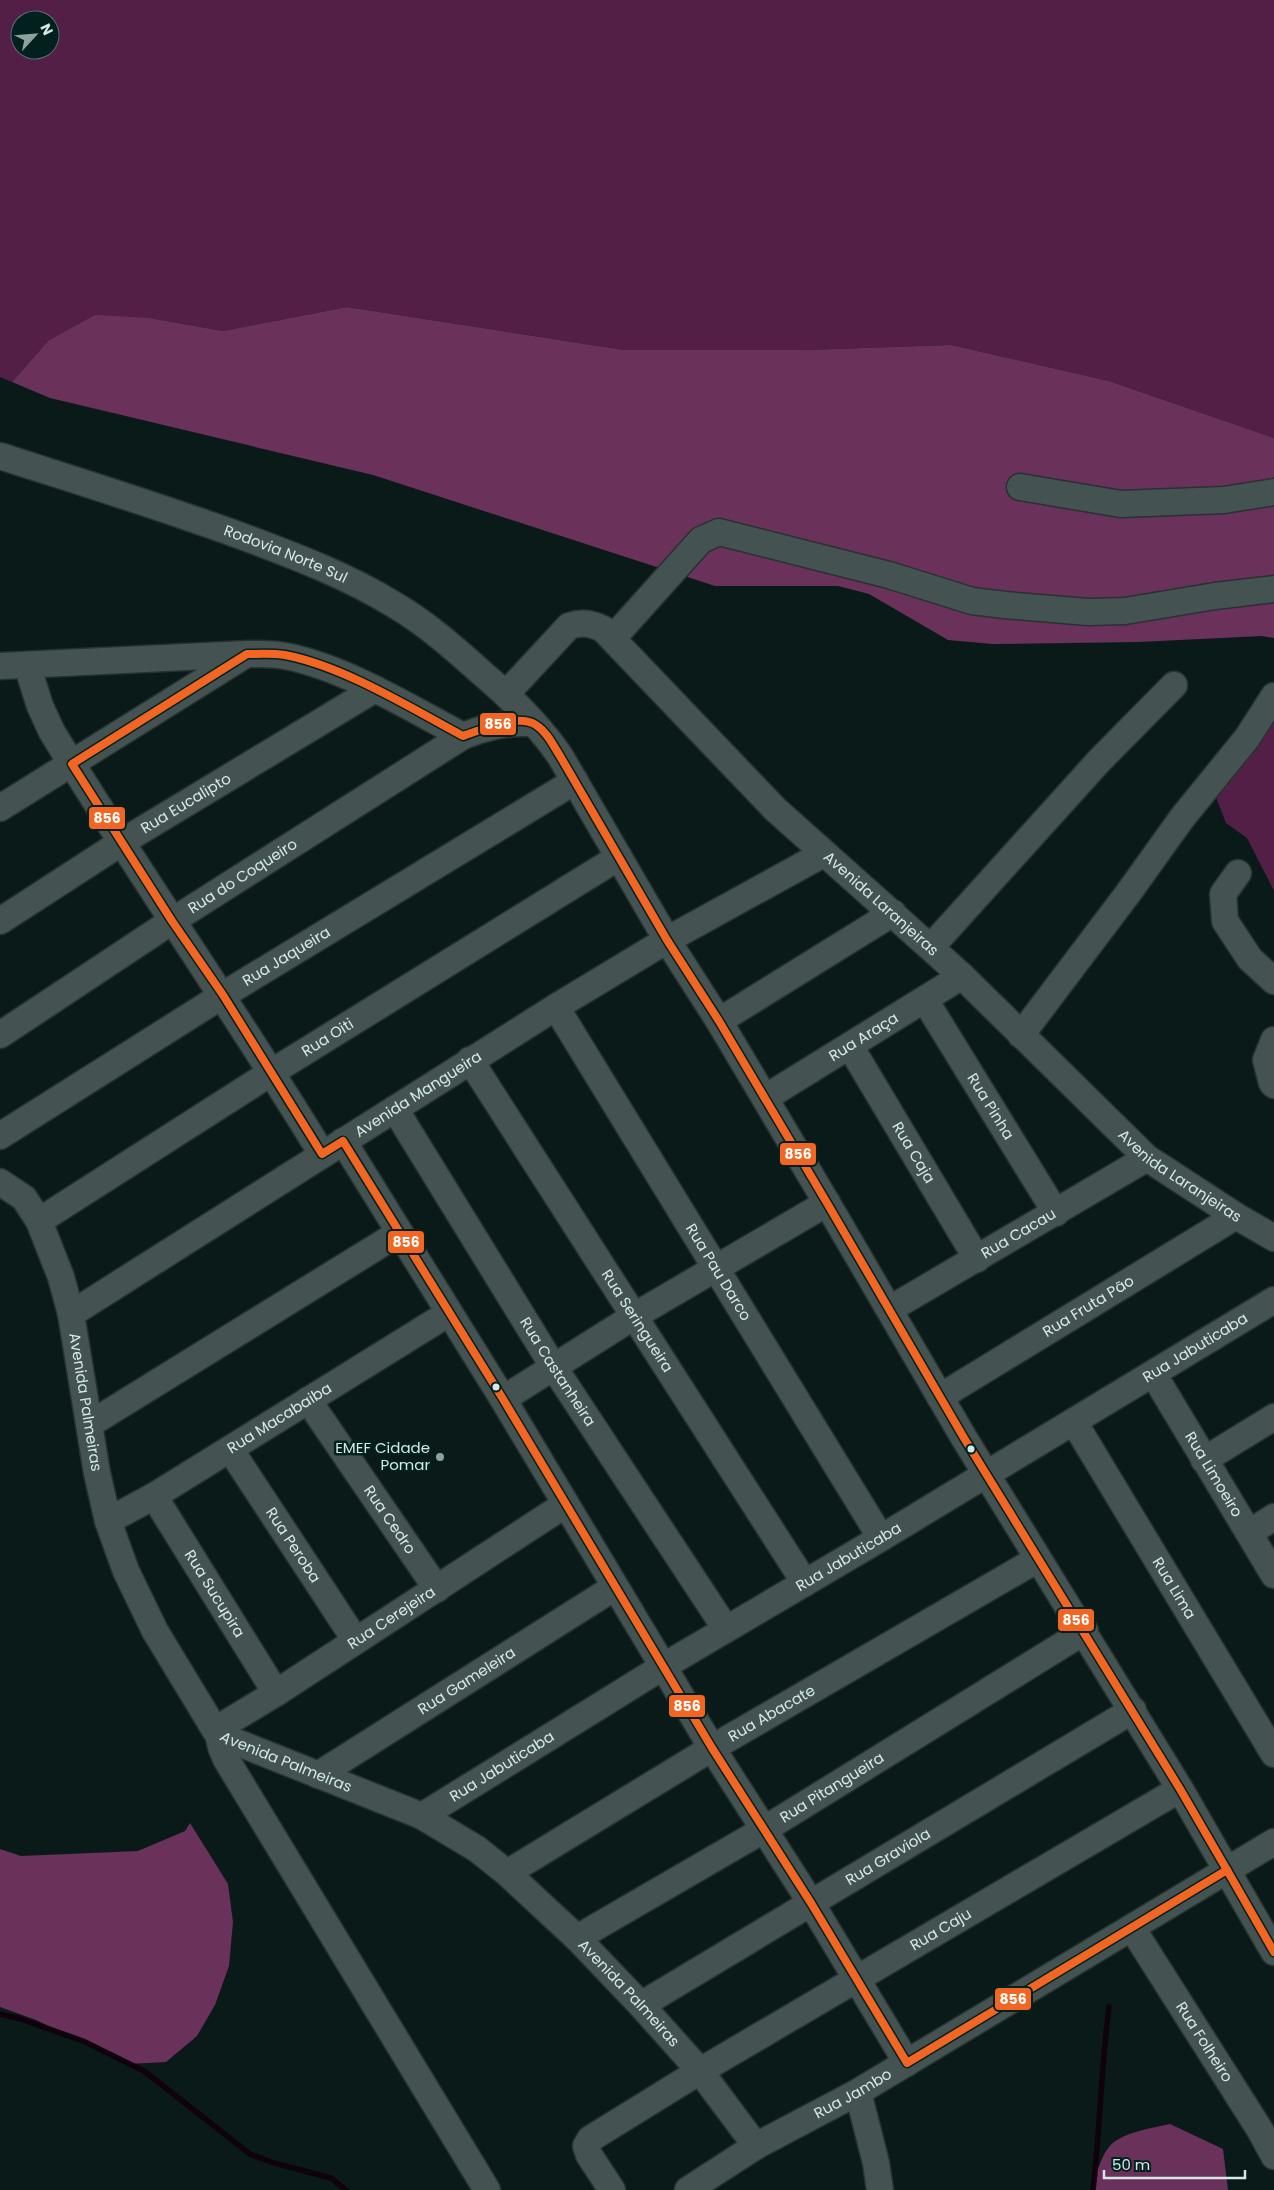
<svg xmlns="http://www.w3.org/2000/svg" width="1274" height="2190" font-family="Poppins,sans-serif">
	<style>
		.green { fill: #531f47; fill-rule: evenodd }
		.forest { fill: #6a315b }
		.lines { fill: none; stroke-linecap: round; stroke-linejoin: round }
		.stream { stroke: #10020c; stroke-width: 5.5 }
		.minor-casing { stroke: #273231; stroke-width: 29 }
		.minor { stroke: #445351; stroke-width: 26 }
		.bus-1-casing { stroke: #02211e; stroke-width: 11 }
		.bus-1 { stroke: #f26522; stroke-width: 8 }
		.bus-dot { fill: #d4e9e6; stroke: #02211e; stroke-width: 2 }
		.poi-dot { fill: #8da19e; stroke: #02211e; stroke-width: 2 }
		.labels { text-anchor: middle; stroke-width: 5; stroke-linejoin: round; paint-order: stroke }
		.street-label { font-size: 15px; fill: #d4e9e6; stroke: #02211e }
		.poi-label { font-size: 15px; fill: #d4e9e6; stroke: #02211e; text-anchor: end }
		.line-badge { stroke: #02211e; stroke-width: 2 }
		.badge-label { font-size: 14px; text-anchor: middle; font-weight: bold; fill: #fff }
	</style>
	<rect width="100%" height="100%" fill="#091a18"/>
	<g class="green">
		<path d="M0,0H1274V438L1109,381L951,345L806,350H624L347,307L223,331L150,318L48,341L12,382L0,377ZM20,20H50V50H20Z"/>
		<polygon points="1274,695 1274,891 1247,838 1226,823 1212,787"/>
	</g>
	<g class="forest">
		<polygon points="347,307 624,350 806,350 951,345 1109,381 1274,438 1274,638 1262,636 1139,642 992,644 948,640 869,594 838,586 715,586 373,475 50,398 12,382 48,341 95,315 150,318 223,331"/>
		<polygon points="190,1823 228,1884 233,1922 229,1966 215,2005 197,2036 166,2062 128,2064 36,2020 0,2007 0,1849 21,1856 138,1851 185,1831"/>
		<path d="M1170,2124L1223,2149L1228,2190H1091C1095,2178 1101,2156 1109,2147C1121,2132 1153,2128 1170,2124Z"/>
	</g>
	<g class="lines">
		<g class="stream">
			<polyline points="0,2014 21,2019 83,2041 144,2071 250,2154 274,2163 331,2178 346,2190"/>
			<path d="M1093,2190C1100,2129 1101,2068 1109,2007"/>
		</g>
		<g class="minor-casing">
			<g id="minor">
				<path id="s1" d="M0,456C84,483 169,509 252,540C300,558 349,577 393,604C426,623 455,649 483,674C511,698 539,725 560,756L667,940L719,1021L827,1203L964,1438L1180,1789L1274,1952"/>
				<polyline points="1020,487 1121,504 1224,500 1274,492"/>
				<polyline points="613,638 701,540 719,532 889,575 972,601 1005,605 1088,612 1125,611 1215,596 1274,589"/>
				<path d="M27,665L40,706L52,732C139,874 235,1011 322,1154"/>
				<path d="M0,666L247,654C260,654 273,653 285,656C344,667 410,708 463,736"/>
				<path id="s2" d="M506,694L569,626C582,622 591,623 603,629L775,809L962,976L1147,1158L1236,1216L1274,1238"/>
				<polyline points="0,808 245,655"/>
				<polyline points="1238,873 1223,894 1225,921 1250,959 1274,981"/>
				<path id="s3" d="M0,921L122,842L375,689"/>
				<polyline points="931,947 1099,761 1174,685"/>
				<path id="s4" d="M925,1000L1056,1213"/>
				<path id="s5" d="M556,1007L881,1538"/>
				<polyline points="719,1021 893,913"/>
				<path id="s6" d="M0,1035L172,921L463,736C486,727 506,722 532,723"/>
				<polyline points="1021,1035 1129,892 1182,818 1247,738 1274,696"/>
				<polyline points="1274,1040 1266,1060 1272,1083 1274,1085"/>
				<path id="s7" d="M850,1046L977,1259"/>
				<path id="s8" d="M470,1060L805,1583"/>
				<path id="s9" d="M765,1098L962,976"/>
				<path id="s10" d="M395,1109L553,1366L726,1629"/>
				<path id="s11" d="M0,1136L223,995L575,781"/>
				<polyline points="343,1141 503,1399 712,1748 811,1903 907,2063"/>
				<path id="s12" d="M0,1182L24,1198L39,1221L61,1277L71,1314L97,1473L108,1521L126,1571L155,1631L215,1730L226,1738L422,1816L477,1849L507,1873L577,1938L641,2005L700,2071L756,2146"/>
				<path id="s13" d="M39,1221L272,1072L619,857"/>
				<path id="s14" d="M890,1309L1147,1158"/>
				<path id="s15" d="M71,1314L556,1007L667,940L823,854"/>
				<path id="s16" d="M1154,1375L1274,1575"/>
				<path id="s17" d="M940,1397L1236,1216"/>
				<polyline points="503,1399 636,1315 827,1203"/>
				<path id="s18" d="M308,1400L437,1589"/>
				<path id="s19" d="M1074,1422L1274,1754"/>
				<polyline points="90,1424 399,1233"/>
				<path id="s20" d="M230,1449L356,1641"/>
				<polyline points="1204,1460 1274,1417"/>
				<path id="s21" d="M154,1496L276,1693"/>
				<path id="s22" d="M108,1521L154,1496L449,1313"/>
				<polyline points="1249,1533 1274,1517"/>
				<path id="s23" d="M215,1730L276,1693L566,1504"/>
				<polyline points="218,1733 221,1747 226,1759 487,2190"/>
				<path id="s24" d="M318,1775L615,1587"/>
				<path id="s25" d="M422,1816L664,1666L881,1538L1274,1300"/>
				<path id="s26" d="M507,1873L712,1748L1038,1559"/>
				<path id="s27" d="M1132,1928L1260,2130L1274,2156"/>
				<path id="s28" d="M577,1938L765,1829L1085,1631"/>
				<path id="s29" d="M641,2005L1133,1710"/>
				<polyline points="858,2092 876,2163 880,2190"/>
				<path id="s30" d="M612,2190L589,2155L586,2146L590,2139L700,2071L1180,1789"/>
				<path id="s31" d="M688,2190L756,2146L858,2092L1274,1842"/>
			</g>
		</g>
		<use href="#minor" class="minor"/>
		<g class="bus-1-casing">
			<g id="bus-1">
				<path d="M247,654C259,654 273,653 285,655C343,666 411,708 463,736C481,730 518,713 536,725C547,732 553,745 560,756L667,940L719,1021L827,1203L964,1438L1180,1789L1227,1870L907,2063L811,1903L712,1748L503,1399L343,1141L322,1154L223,995L172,921L72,764Z"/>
				<polyline points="1227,1870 1274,1952"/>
			</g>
		</g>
		<use href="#bus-1" class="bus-1"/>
	</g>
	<g class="bus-dot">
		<circle cx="496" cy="1387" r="4.5"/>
		<circle cx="971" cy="1449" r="4.5"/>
	</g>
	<circle class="poi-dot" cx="440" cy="1457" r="5"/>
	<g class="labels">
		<g class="street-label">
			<text dy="5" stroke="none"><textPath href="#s1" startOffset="302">Rodovia Norte Sul</textPath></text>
			<text dy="5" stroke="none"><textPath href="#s3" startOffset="220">Rua Eucalipto</textPath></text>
			<text dy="5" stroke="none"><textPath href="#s6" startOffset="290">Rua do Coqueiro</textPath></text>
			<text dy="5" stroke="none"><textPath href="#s2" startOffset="519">Avenida Laranjeiras</textPath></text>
			<text dy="5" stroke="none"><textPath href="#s11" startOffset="338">Rua Jaqueira</textPath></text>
			<text dy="5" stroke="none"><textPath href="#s13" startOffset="342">Rua Oiti</textPath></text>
			<text dy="5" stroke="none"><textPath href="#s9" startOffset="116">Rua Araça</textPath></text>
			<text dy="5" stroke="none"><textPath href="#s15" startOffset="411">Avenida Mangueira</textPath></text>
			<text dy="5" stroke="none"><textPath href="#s4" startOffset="125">Rua Pinha</textPath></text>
			<text dy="5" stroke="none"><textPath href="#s7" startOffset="124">Rua Caja</textPath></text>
			<text dy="5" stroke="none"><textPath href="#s2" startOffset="924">Avenida Laranjeiras</textPath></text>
			<text dy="5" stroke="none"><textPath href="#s14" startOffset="149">Rua Cacau</textPath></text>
			<text dy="5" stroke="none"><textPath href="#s5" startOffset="311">Rua Pau Darco</textPath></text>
			<text dy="5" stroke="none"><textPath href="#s17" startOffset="174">Rua Fruta Pão</textPath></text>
			<text dy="5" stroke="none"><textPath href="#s8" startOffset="310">Rua Seringueira</textPath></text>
			<text dy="5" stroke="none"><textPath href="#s25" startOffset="904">Rua Jabuticaba</textPath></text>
			<text dy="5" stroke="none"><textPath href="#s10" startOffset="309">Rua Castanheira</textPath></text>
			<text dy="5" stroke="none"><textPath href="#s12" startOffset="244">Avenida Palmeiras</textPath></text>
			<text dy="5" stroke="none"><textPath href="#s22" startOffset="200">Rua Macabaiba</textPath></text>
			<text dy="5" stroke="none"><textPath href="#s16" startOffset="116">Rua Limoeiro</textPath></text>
			<text dy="5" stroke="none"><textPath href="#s18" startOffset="145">Rua Cedro</textPath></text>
			<text dy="5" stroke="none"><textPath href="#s20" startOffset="115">Rua Peroba</textPath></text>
			<text dy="5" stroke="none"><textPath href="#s25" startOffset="499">Rua Jabuticaba</textPath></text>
			<text dy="5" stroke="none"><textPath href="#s19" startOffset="194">Rua Lima</textPath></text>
			<text dy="5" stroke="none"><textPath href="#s21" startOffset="115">Rua Sucupira</textPath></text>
			<text dy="5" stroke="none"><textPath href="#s23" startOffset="209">Rua Cerejeira</textPath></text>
			<text dy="5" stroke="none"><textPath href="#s24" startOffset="176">Rua Gameleira</textPath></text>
			<text dy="5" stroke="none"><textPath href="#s26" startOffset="309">Rua Abacate</textPath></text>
			<text dy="5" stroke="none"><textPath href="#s12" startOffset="679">Avenida Palmeiras</textPath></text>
			<text dy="5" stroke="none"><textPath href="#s25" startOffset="94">Rua Jabuticaba</textPath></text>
			<text dy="5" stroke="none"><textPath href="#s28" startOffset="296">Rua Pitangueira</textPath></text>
			<text dy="5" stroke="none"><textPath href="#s29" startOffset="288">Rua Graviola</textPath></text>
			<text dy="5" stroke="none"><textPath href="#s30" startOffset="468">Rua Caju</textPath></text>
			<text dy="5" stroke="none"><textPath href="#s12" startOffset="1099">Avenida Palmeiras</textPath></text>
			<text dy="5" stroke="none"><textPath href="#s27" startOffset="135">Rua Folheiro</textPath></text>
			<text dy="5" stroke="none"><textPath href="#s31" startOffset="191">Rua Jambo</textPath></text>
		</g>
		<g class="poi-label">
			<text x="430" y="1453">EMEF Cidade<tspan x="430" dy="17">Pomar</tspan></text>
		</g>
	</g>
	<g class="line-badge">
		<rect x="479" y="712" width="38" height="24" rx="5" fill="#f26522"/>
		<rect x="88" y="806" width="38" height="24" rx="5" fill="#f26522"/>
		<rect x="779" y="1142" width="38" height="24" rx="5" fill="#f26522"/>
		<rect x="387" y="1230" width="38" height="24" rx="5" fill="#f26522"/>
		<rect x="1057" y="1608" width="38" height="24" rx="5" fill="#f26522"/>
		<rect x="668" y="1694" width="38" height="24" rx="5" fill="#f26522"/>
		<rect x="994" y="1987" width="38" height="24" rx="5" fill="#f26522"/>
	</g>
	<g class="badge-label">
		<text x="498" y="729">856</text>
		<text x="107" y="823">856</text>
		<text x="798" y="1159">856</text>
		<text x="406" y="1247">856</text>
		<text x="1076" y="1625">856</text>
		<text x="687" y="1711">856</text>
		<text x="1013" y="2004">856</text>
	</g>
	<g transform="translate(35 35) rotate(64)"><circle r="24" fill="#02211e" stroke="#56716e"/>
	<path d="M0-4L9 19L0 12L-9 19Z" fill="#8da19e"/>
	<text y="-8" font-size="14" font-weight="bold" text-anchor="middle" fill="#d4e9e6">N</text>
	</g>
	<path d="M1104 2170v8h141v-8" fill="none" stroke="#d4e9e6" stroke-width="2.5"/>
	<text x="1112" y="2170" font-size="15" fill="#d4e9e6" stroke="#02211e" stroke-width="4" paint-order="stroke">50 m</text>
</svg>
